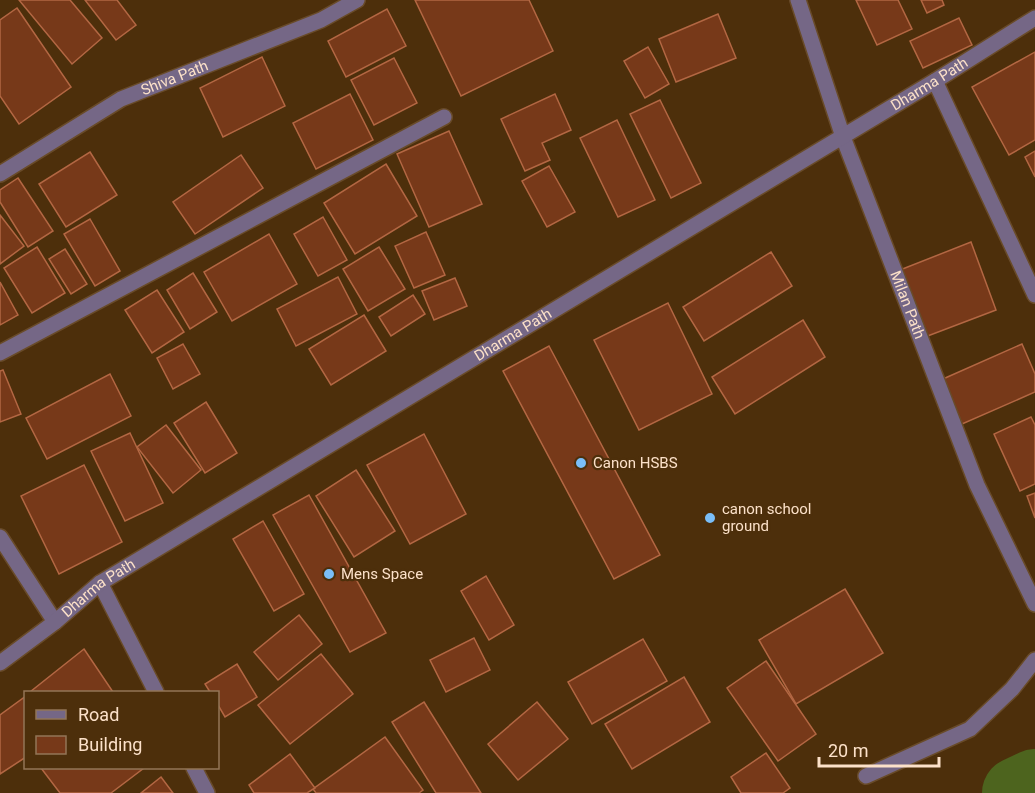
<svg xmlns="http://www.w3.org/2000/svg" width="1035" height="793" font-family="Roboto,sans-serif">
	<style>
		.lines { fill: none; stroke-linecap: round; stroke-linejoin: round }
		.river { stroke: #4d641e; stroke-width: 72 }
		.building { fill: #773919; stroke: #b36743; stroke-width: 1.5 }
		.minor-casing { stroke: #694b29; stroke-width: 18 }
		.minor { stroke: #756786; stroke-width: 15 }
		.poi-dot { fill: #7abef8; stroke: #4d2f0b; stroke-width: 2 }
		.labels { text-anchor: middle; stroke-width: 4.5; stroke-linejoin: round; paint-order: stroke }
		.street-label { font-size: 15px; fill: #fce1c9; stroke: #4d2f0b }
		.poi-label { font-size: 15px; fill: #fce1c9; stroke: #4d2f0b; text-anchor: start }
	</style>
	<rect width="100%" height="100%" fill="#4d2f0b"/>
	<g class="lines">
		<polyline class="river" points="1018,793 1035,785"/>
	</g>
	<g class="building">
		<polygon points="19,0 70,0 102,38 72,64"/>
		<polygon points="85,0 117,0 136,25 116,40"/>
		<polygon points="415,0 529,0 553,51 461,96"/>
		<polygon points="856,0 898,0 912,29 877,45"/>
		<polygon points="921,0 942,0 944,5 927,13"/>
		<polygon points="17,8 71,87 19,124 0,96 0,20"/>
		<polygon points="387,9 406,46 346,77 328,41"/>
		<polygon points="718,14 736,58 676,82 659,39"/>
		<polygon points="959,18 972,45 923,68 910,41"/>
		<polygon points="648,47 669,84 645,98 624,61"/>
		<polygon points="1035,52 1035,140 1009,155 972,87"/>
		<polygon points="262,57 285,106 223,137 200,88"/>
		<polygon points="394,58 417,103 374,125 351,80"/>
		<polygon points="350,94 373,140 316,169 293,123"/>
		<polygon points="555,94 571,130 542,143 550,160 525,171 501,119"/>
		<polygon points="660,100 701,183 671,198 630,114"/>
		<polygon points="617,120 655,200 618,217 580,138"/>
		<polygon points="449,131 482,204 429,227 397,154"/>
		<polygon points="1035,151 1035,177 1025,157"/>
		<polygon points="90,152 117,195 66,227 39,184"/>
		<polygon points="241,155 263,188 195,234 173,202"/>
		<polygon points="386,164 417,216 355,254 324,203"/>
		<polygon points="549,166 575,212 547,227 522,181"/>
		<polygon points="18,178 53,231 28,247 0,202 0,190"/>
		<polygon points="0,215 24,246 0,264"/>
		<polygon points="323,217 347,260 318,276 294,234"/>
		<polygon points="90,219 120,271 95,286 64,234"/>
		<polygon points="426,232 445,275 414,288 395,246"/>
		<polygon points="269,234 297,284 232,321 204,272"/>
		<polygon points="971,242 996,310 925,337 900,270"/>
		<polygon points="37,247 65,293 32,313 4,268"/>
		<polygon points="379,247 405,289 368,311 343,269"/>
		<polygon points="65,249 87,284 71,294 49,259"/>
		<polygon points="771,252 792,286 704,341 683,307"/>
		<polygon points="193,273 217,312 190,329 167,290"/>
		<polygon points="338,277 357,314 296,346 277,309"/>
		<polygon points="455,278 467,306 434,320 422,291"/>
		<polygon points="0,282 18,315 0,325"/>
		<polygon points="157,290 184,332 152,353 125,310"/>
		<polygon points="413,295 425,314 391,336 379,317"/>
		<polygon points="668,303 712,394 639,430 594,340"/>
		<polygon points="364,315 386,351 331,385 309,349"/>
		<polygon points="803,320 825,357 735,414 712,377"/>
		<polygon points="183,344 200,374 173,389 157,358"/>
		<polygon points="1022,344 1035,374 1035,392 962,424 943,379"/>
		<polygon points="549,346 660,555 614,579 503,371"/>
		<polygon points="3,370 21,414 0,422 0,371"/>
		<polygon points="110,374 131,416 47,459 26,418"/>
		<polygon points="206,402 237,453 205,473 174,423"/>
		<polygon points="1031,417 1035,425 1035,484 1020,491 994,434"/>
		<polygon points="166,425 201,470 173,493 137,447"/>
		<polygon points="130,433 163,503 125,521 91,451"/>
		<polygon points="424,434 466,514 410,544 367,465"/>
		<polygon points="84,465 122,542 59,574 21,496"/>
		<polygon points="356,470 395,531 354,557 316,496"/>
		<polygon points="1035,493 1035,518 1027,496"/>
		<polygon points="309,495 386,633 350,652 273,515"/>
		<polygon points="263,521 304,594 274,611 233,539"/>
		<polygon points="486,576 514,625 489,640 461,591"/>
		<polygon points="845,589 883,653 796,704 759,640"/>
		<polygon points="299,615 322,644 278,680 254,652"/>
		<polygon points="474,638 490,670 446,692 430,660"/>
		<polygon points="643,639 667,681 592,724 568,682"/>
		<polygon points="84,649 113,692 30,692"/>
		<polygon points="321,654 353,694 290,744 258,705"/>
		<polygon points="766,661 816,734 778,761 727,688"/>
		<polygon points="237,664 257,697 225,717 218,705 218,692 210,692 205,684"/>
		<polygon points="684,677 710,722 632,769 605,724"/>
		<polygon points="26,696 26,757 0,774 0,715"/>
		<polygon points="424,702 481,793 436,793 392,722"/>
		<polygon points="537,702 568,739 518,780 488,744"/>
		<polygon points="385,737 423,790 419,793 316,793 313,789"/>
		<polygon points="766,753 790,788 783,793 741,793 731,777"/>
		<polygon points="290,754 315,788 307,793 254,793 249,785"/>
		<polygon points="41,768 144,768 111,793 60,793"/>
		<polygon points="161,777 173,793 141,793"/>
	</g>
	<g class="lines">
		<g class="minor-casing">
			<g id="minor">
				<path id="s1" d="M798,0L843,137L977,485L1035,604"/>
				<polyline points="935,81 1035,295"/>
				<path id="s2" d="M0,174L121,99L321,20L357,0"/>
				<polyline points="0,353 444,117"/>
				<polyline points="0,537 55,622"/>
				<polyline points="100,583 156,692"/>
				<path id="s3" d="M0,663L55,622L100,583L935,81L1035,18"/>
				<polyline points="194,768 207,793"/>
				<polyline points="866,776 970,729 1012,689 1035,660"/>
			</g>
		</g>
		<use href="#minor" class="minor"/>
	</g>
	<g class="poi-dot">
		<circle cx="581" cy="463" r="6"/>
		<circle cx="710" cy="518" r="6"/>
		<circle cx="329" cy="574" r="6"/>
	</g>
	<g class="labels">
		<g class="street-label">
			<text dy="5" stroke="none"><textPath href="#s2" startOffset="200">Shiva Path</textPath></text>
			<text dy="5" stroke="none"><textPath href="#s3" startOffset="1096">Dharma Path</textPath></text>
			<text dy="5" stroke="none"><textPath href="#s1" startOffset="324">Milan Path</textPath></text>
			<text dy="5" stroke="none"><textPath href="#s3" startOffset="610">Dharma Path</textPath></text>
			<text dy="5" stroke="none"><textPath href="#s3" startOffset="124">Dharma Path</textPath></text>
		</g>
		<g class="poi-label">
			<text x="593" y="468">Canon HSBS</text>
			<text x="722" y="514">canon school<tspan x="722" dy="17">ground</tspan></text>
			<text x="341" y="579">Mens Space</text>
		</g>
	</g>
	<rect x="24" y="691" width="195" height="78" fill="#4d2f0b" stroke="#937657" stroke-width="1.5"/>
	<rect x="36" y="710" width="30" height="9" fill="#756786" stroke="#937657" stroke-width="1.5"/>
	<text x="78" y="721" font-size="18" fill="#fce1c9">Road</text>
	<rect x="36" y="736" width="30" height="18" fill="#773919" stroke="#937657" stroke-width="1.5"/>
	<text x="78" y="751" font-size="18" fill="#fce1c9">Building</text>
	<path d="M819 757v9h120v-9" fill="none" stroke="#fce1c9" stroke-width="3"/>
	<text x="828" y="757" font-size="18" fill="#fce1c9" stroke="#4d2f0b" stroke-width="4.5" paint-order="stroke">20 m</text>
</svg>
